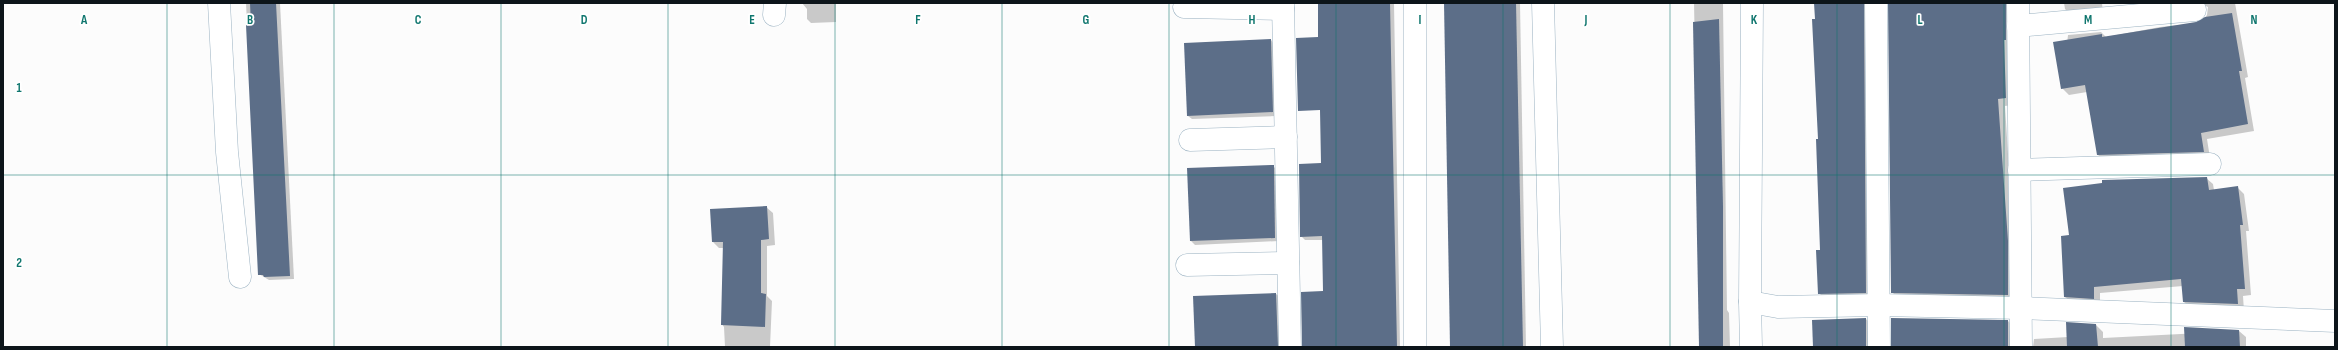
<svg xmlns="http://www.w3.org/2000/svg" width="2338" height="350" font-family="'Sofia Sans Condensed',sans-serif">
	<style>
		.shadow { fill: #0003 }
		.building { fill: #5c6e88 }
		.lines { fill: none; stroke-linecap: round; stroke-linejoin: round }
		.street-casing { stroke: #9bb2c2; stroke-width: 23 }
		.street { stroke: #fff; stroke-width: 22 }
		.grid { fill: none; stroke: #0f766e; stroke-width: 1; stroke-opacity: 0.55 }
		.grid-label { font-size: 13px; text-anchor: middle; font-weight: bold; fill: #0f766e; stroke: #fff; stroke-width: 3.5; stroke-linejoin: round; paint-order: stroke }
	</style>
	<rect width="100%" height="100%" fill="#fcfcfc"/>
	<g class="shadow">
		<polygon points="246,3 280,3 294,279 269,280 259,274"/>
		<polygon points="802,3 836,3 836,22 811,23 807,19 807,9"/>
		<polygon points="1319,3 1394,3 1400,347 1303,347 1324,292 1323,240 1305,240 1301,236 1322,164"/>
		<polygon points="1445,3 1520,3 1526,347 1451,347"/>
		<polygon points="1694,3 1723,3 1727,310 1729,313 1730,347 1701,347"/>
		<polygon points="1815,3 1874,3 1872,299 1826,300 1819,293 1821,251 1819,140"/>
		<polygon points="1890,3 2012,3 2013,105 2005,106 2014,249 2014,302 1899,299 1892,292"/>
		<polygon points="2064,3 2102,3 2103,13 2072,16 2065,9"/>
		<polygon points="2160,3 2235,3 2248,77 2245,78 2254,131 2207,139 2210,158 2105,161 2098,155 2087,92 2069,95 2062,88 2068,35 2101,32 2106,37 2160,27 2197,23 2203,21 2207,15 2208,7 2201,4"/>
		<polygon points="1271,40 1274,44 1276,116 1192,119 1188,116"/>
		<polygon points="1273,166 1277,170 1279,241 1195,245 1191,241"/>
		<polygon points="2206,178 2213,184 2214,190 2237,187 2244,194 2249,231 2246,231 2251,295 2243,296 2244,311 2190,308 2184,302 2183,286 2100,293 2100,305 2072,303 2065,297 2070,236"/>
		<polygon points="766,207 773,213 775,245 767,246 767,296 772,301 770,347 725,347 724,327 722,324 724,248 719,248 713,242 711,210"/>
		<polygon points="1276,294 1280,297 1282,347 1196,347"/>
		<polygon points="1866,319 1873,326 1874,347 1815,347"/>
		<polygon points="2008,321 2015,328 2016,347 1891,347"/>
		<polygon points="2096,325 2103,332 2103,338 2239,331 2246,337 2246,347 2033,347 2034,339 2068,337"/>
	</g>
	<g class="building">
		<polygon points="250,3 276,3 290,276 264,277 263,275 258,275 246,25 251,25"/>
		<polygon points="1318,3 1390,3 1397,347 1302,347 1301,292 1323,291 1322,236 1300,237 1299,164 1321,163 1320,110 1298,111 1296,38 1318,37"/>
		<polygon points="1444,3 1516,3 1523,347 1450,347"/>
		<polygon points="1814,3 1864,3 1866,293 1818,294 1816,250 1820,250 1816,139 1818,139 1812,19 1815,19"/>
		<polygon points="1888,3 2006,3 2006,40 2004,40 2006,98 1998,99 2008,241 2008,295 1891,293"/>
		<polygon points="2232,13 2242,71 2239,71 2248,124 2201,133 2204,152 2097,155 2085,85 2061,89 2053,42 2102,34 2102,37 2196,22 2205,17"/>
		<polygon points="1719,19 1723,207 1723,347 1699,347 1693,22"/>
		<polygon points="1271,39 1273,112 1187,116 1184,43"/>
		<polygon points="1271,165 1274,165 1275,238 1190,241 1187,168"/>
		<polygon points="2207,177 2209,190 2238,186 2243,225 2240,225 2245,289 2237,289 2238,304 2183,302 2181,279 2094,287 2094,299 2064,297 2061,236 2069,235 2063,188 2102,183 2102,180"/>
		<polygon points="767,206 769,239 761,240 761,293 766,294 765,327 721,325 723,242 712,242 710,209"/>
		<polygon points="1276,293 1278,347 1195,347 1193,296"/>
		<polygon points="1866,318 1866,347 1813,347 1812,320"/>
		<polygon points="1891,318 2008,320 2008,347 1891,347"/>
		<polygon points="2066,322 2096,324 2098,347 2067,347"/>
		<polygon points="2184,327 2239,330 2240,347 2185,347"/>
	</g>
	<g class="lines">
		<g class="street-casing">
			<g id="street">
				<polyline points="219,3 227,152 240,277"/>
				<polyline points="1283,3 1290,347"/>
				<polyline points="1543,3 1552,347"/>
				<polyline points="1752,3 1750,302 1778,307 1879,305 2021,308 2335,321"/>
				<polyline points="1876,3 1879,347"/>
				<polyline points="2018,3 2021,347"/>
				<polyline points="1184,7 1283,9"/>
				<polyline points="774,15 775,3"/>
				<polyline points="2018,26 2195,10"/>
				<polyline points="1190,140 1286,137"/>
				<polyline points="2019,170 2210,164"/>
				<polyline points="1187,265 1288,263"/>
				<polyline points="1750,302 1751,347"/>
				<polyline points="1415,347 1415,3"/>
			</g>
		</g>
		<use href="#street" class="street"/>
	</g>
	<path class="grid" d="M167,3V347M334,3V347M501,3V347M668,3V347M835,3V347M1002,3V347M1169,3V347M1336,3V347M1503,3V347M1670,3V347M1837,3V347M2004,3V347M2171,3V347M3,175H2335"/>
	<g class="grid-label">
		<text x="84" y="24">A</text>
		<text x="250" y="24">B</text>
		<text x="418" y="24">C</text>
		<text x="584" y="24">D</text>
		<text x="752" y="24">E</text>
		<text x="918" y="24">F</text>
		<text x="1086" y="24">G</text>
		<text x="1252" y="24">H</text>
		<text x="1420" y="24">I</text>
		<text x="1586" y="24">J</text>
		<text x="1754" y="24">K</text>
		<text x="1920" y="24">L</text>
		<text x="2088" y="24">M</text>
		<text x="2254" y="24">N</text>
		<text x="19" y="92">1</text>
		<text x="19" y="267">2</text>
	</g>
	<rect width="2338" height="350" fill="none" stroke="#0d151a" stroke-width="8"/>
</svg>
